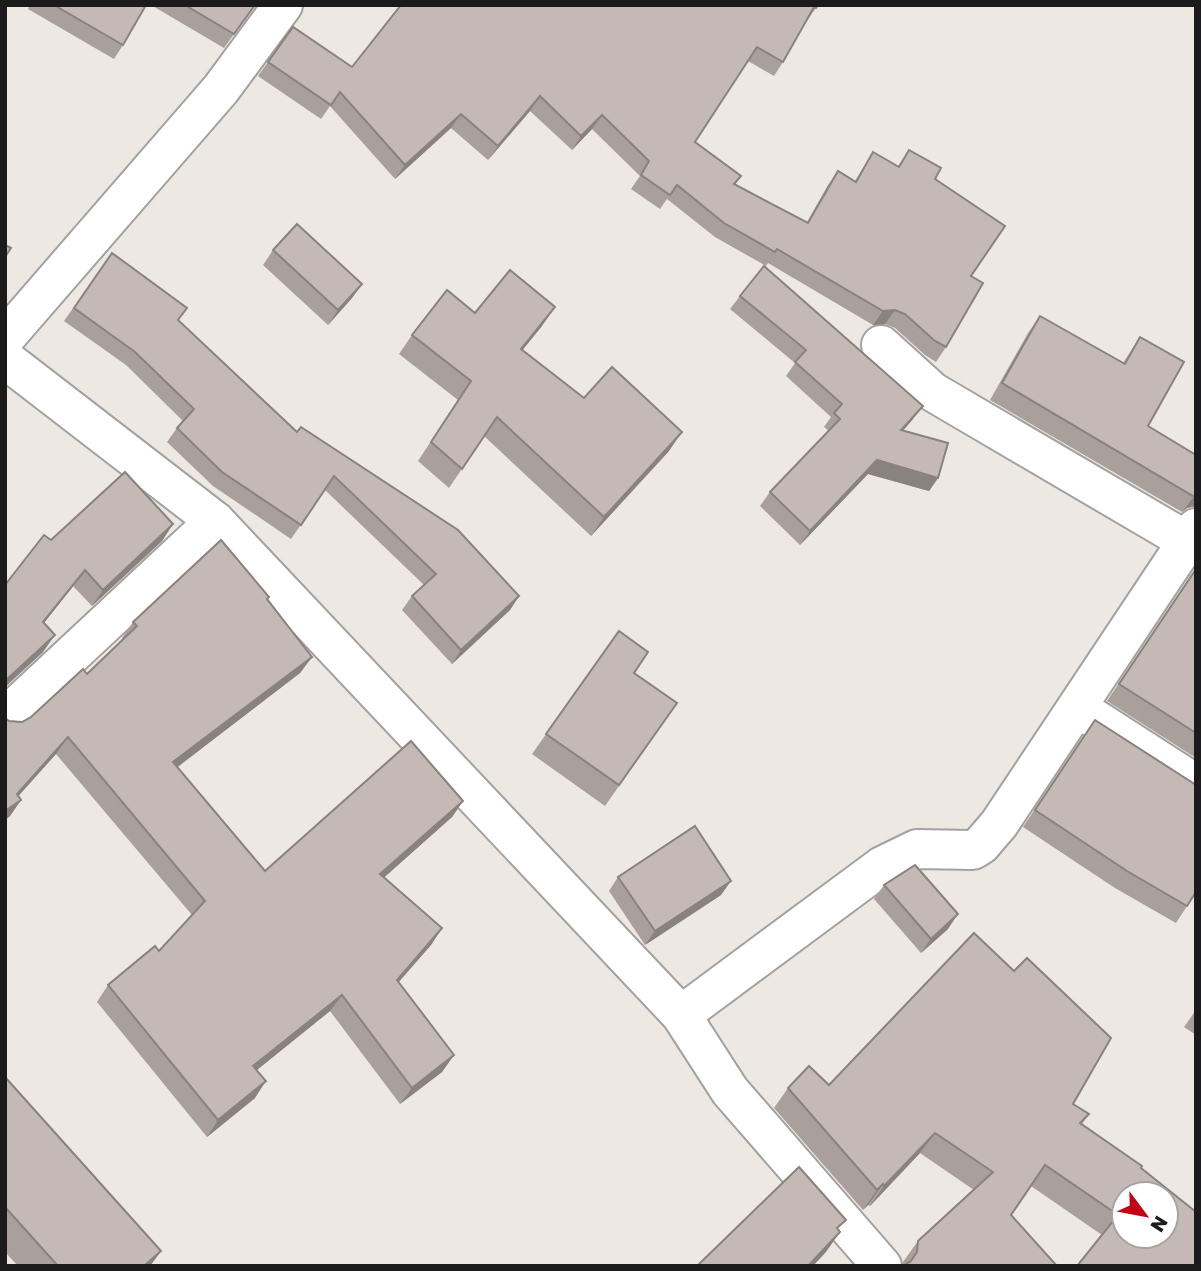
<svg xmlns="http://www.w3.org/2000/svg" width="1201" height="1271" font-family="'Golos Text',sans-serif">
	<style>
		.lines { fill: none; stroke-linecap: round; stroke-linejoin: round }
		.minor-casing { stroke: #a2a2a2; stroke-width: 42 }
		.minor { stroke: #fff; stroke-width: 38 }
		.wall { fill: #a99f9b }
		.shaded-wall { fill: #89827e }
		.building { fill: #c4b9b4; stroke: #89827e; stroke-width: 2; fill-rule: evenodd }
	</style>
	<rect width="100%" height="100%" fill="#ede8e1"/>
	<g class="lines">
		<g class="minor-casing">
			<g id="minor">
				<polyline points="5,338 221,89 283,5"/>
				<polyline points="881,345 933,392 1187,541"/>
				<polyline points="5,359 215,521 681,1015 730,1091 882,1266"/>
				<polyline points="1078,708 1196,784"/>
				<polyline points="5,717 215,521"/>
				<polyline points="681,1015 882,866 917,849 973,850 981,845 999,824 1196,528"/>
			</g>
		</g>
		<use href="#minor" class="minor"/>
	</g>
	<g class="wall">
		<polygon points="30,5 146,5 123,45 114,59 28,9"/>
		<polygon points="151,5 255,5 224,48"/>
		<polygon points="818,5 806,22 783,62 774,76 748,61 695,142 741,176 735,184 807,222 828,185 838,171 855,181 873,152 898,166 909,150 935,179 971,276 946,347 936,362 925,355 895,328 885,324 873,325 768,263 766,266 715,237 667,199 660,209 631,189 640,176 592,129 572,150 530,111 488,160 451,128 395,179 330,106 321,119 258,76 293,27 352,67"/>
		<polygon points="273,250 362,284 352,298 328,325 263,265"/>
		<polygon points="112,253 178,320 297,432 519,596 510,610 452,664 402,610 412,596 424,585 325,490 291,539 213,486 167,442 177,428 183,421 126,365 64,321"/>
		<polygon points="740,296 913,419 903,431 938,478 929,491 868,474 800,545 760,506 770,492 829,431 824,427 831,417 786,376 795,363 730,309"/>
		<polygon points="475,313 542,326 522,350 584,398 669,451 591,536 484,436 449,488 418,461 458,400 399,354 412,335"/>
		<polygon points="1040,316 1123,363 1140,337 1148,426 1196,455 1196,506 1187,508 1182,512 990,400 1028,333"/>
		<polygon points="173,524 162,541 92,606 73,586 44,623 43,652 5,687 5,585 51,540"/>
		<polygon points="1196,568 1196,758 1107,701"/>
		<polygon points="268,599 312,657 300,673 177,767 265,871 463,801 452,817 384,877 442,928 431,945 399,982 454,1055 442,1072 400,1104 330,1011 257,1070 255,1098 207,1137 97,1002 108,985 159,951 192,915 56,754 18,796 21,800 10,816 5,820 5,718 9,721 22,722 31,717 87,674 123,640 122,638 133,622"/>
		<polygon points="619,631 634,673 677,703 605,806 532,754"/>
		<polygon points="1083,737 1187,906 1176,923 1115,888 1023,827"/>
		<polygon points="618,877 721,895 645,945 609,891"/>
		<polygon points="884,885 948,929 921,953 874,899"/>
		<polygon points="1196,1010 1196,1035 1184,1027"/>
		<polygon points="5,1077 161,1251 150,1266 18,1266 5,1252"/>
		<polygon points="829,1085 1073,1104 1089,1114 1082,1124 1141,1168 1196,1212 1102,1235 1031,1186 1011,1215 903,1266 903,1262 918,1241 974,1190 920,1153 870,1206 868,1205 863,1210 774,1108 788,1088"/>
	</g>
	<g class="shaded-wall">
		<polygon points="540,96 530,111 488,160 498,146"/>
		<polygon points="461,114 451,128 395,179 405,165"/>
		<polygon points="602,115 592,129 572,150 581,136"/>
		<polygon points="362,284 352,298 328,325 338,310"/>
		<polygon points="555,307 542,326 508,368 521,349"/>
		<polygon points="895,310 885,324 873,325 883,311"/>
		<polygon points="923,406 913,419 891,444 901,430"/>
		<polygon points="682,432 669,451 591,536 604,517"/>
		<polygon points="877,460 938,478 929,491 868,474 800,545 810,531"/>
		<polygon points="1196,494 1196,506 1187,508 1182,512"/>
		<polygon points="173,524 162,541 92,606 103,590"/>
		<polygon points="85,570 73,586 32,638 43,622"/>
		<polygon points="519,596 510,610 452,664 461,650"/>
		<polygon points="55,635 43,652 5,687 5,681"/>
		<polygon points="312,657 300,673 162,779 173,762"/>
		<polygon points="68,737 56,754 5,811 17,794"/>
		<polygon points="21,800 10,816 5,820 5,811"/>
		<polygon points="463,801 452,817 369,891 380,874"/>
		<polygon points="731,881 721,895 645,945 655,931"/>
		<polygon points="958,914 948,929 921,953 931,939"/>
		<polygon points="442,928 431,945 386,996 397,980"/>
		<polygon points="342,995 330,1011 242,1082 253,1066"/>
		<polygon points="454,1055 442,1072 400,1104 412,1088"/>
		<polygon points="266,1081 255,1098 207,1137 218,1120"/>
		<polygon points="935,1133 920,1153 870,1206 884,1186"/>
		<polygon points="883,1184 868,1205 863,1210 877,1190"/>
		<polygon points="840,1232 826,1252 813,1266 808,1266"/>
		<polygon points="161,1251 150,1266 144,1266"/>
	</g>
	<g class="building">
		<polygon points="54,5 146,5 123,45"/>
		<polygon points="185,5 255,5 234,34"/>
		<polygon points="401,5 818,5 816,8 814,7 783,62 757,47 695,142 741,176 734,184 808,223 838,171 856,182 873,152 899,167 909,150 941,168 935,179 1005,226 971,276 983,283 946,347 935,341 905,314 895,310 883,311 777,249 775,252 724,223 677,185 670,195 641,175 649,161 602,115 581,136 540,96 498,146 461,114 405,165 340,92 331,105 268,62 293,27 352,67"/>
		<polygon points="297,224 362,284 338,310 273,250"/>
		<polygon points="5,245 11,248 5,257"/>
		<polygon points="112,253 187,308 178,320 297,432 301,427 458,530 519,596 461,650 412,596 436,574 334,476 301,525 222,472 177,428 194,409 135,352 74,308"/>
		<polygon points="764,266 923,406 901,430 948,443 938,478 877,460 810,531 770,492 840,419 834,413 842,404 795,362 806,350 740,296"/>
		<polygon points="510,270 555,307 521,349 584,398 612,367 682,432 604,517 497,417 462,469 431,442 471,381 412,335 447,290 475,313"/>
		<polygon points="1040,316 1125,364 1140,337 1184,362 1148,426 1196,455 1196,494 1193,496 1002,383"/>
		<polygon points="125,472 173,524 103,590 85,570 43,622 55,635 5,681 5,585 44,535 51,540"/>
		<polygon points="221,540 269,597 267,599 312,657 173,762 265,871 411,741 463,801 380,874 442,928 397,980 454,1055 412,1088 342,995 253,1066 266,1081 218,1120 108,985 155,946 159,951 205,901 68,737 17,794 21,800 5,811 5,718 9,721 22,722 31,717 83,669 87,674 137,626 133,622"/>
		<polygon points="1196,569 1196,733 1119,684"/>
		<polygon points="619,631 648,652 634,673 677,703 619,785 546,734"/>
		<polygon points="1095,720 1196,785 1196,892 1187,906 1127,871 1035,810"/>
		<polygon points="695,826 731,881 655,931 618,877"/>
		<polygon points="915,865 958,914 931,939 884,885"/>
		<path d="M974,933L1014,971L1027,958L1111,1038L1073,1104L1089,1114L1080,1123L1142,1166L1141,1168L1196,1212V1266H1077L1118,1215L1045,1165L1011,1215L1057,1266H903L911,1261L917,1252L918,1241L993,1172L935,1133L884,1186L883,1184L877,1190L788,1088L809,1066L829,1085ZM1124,1194H1166V1236H1124Z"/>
		<polygon points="5,1077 161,1251 144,1266 58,1266 5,1207"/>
		<polygon points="799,1167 846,1220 837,1228 840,1232 808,1266 697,1266"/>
	</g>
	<rect width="1201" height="1271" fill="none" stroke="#1b1b1b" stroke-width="14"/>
	<g transform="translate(1145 1215) rotate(122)"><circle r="33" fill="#ffffff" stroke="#a4a4a4" stroke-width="2"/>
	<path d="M0-5L12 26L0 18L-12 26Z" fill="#c50214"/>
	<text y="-10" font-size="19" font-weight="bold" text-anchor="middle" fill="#1b1b1b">N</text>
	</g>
</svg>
